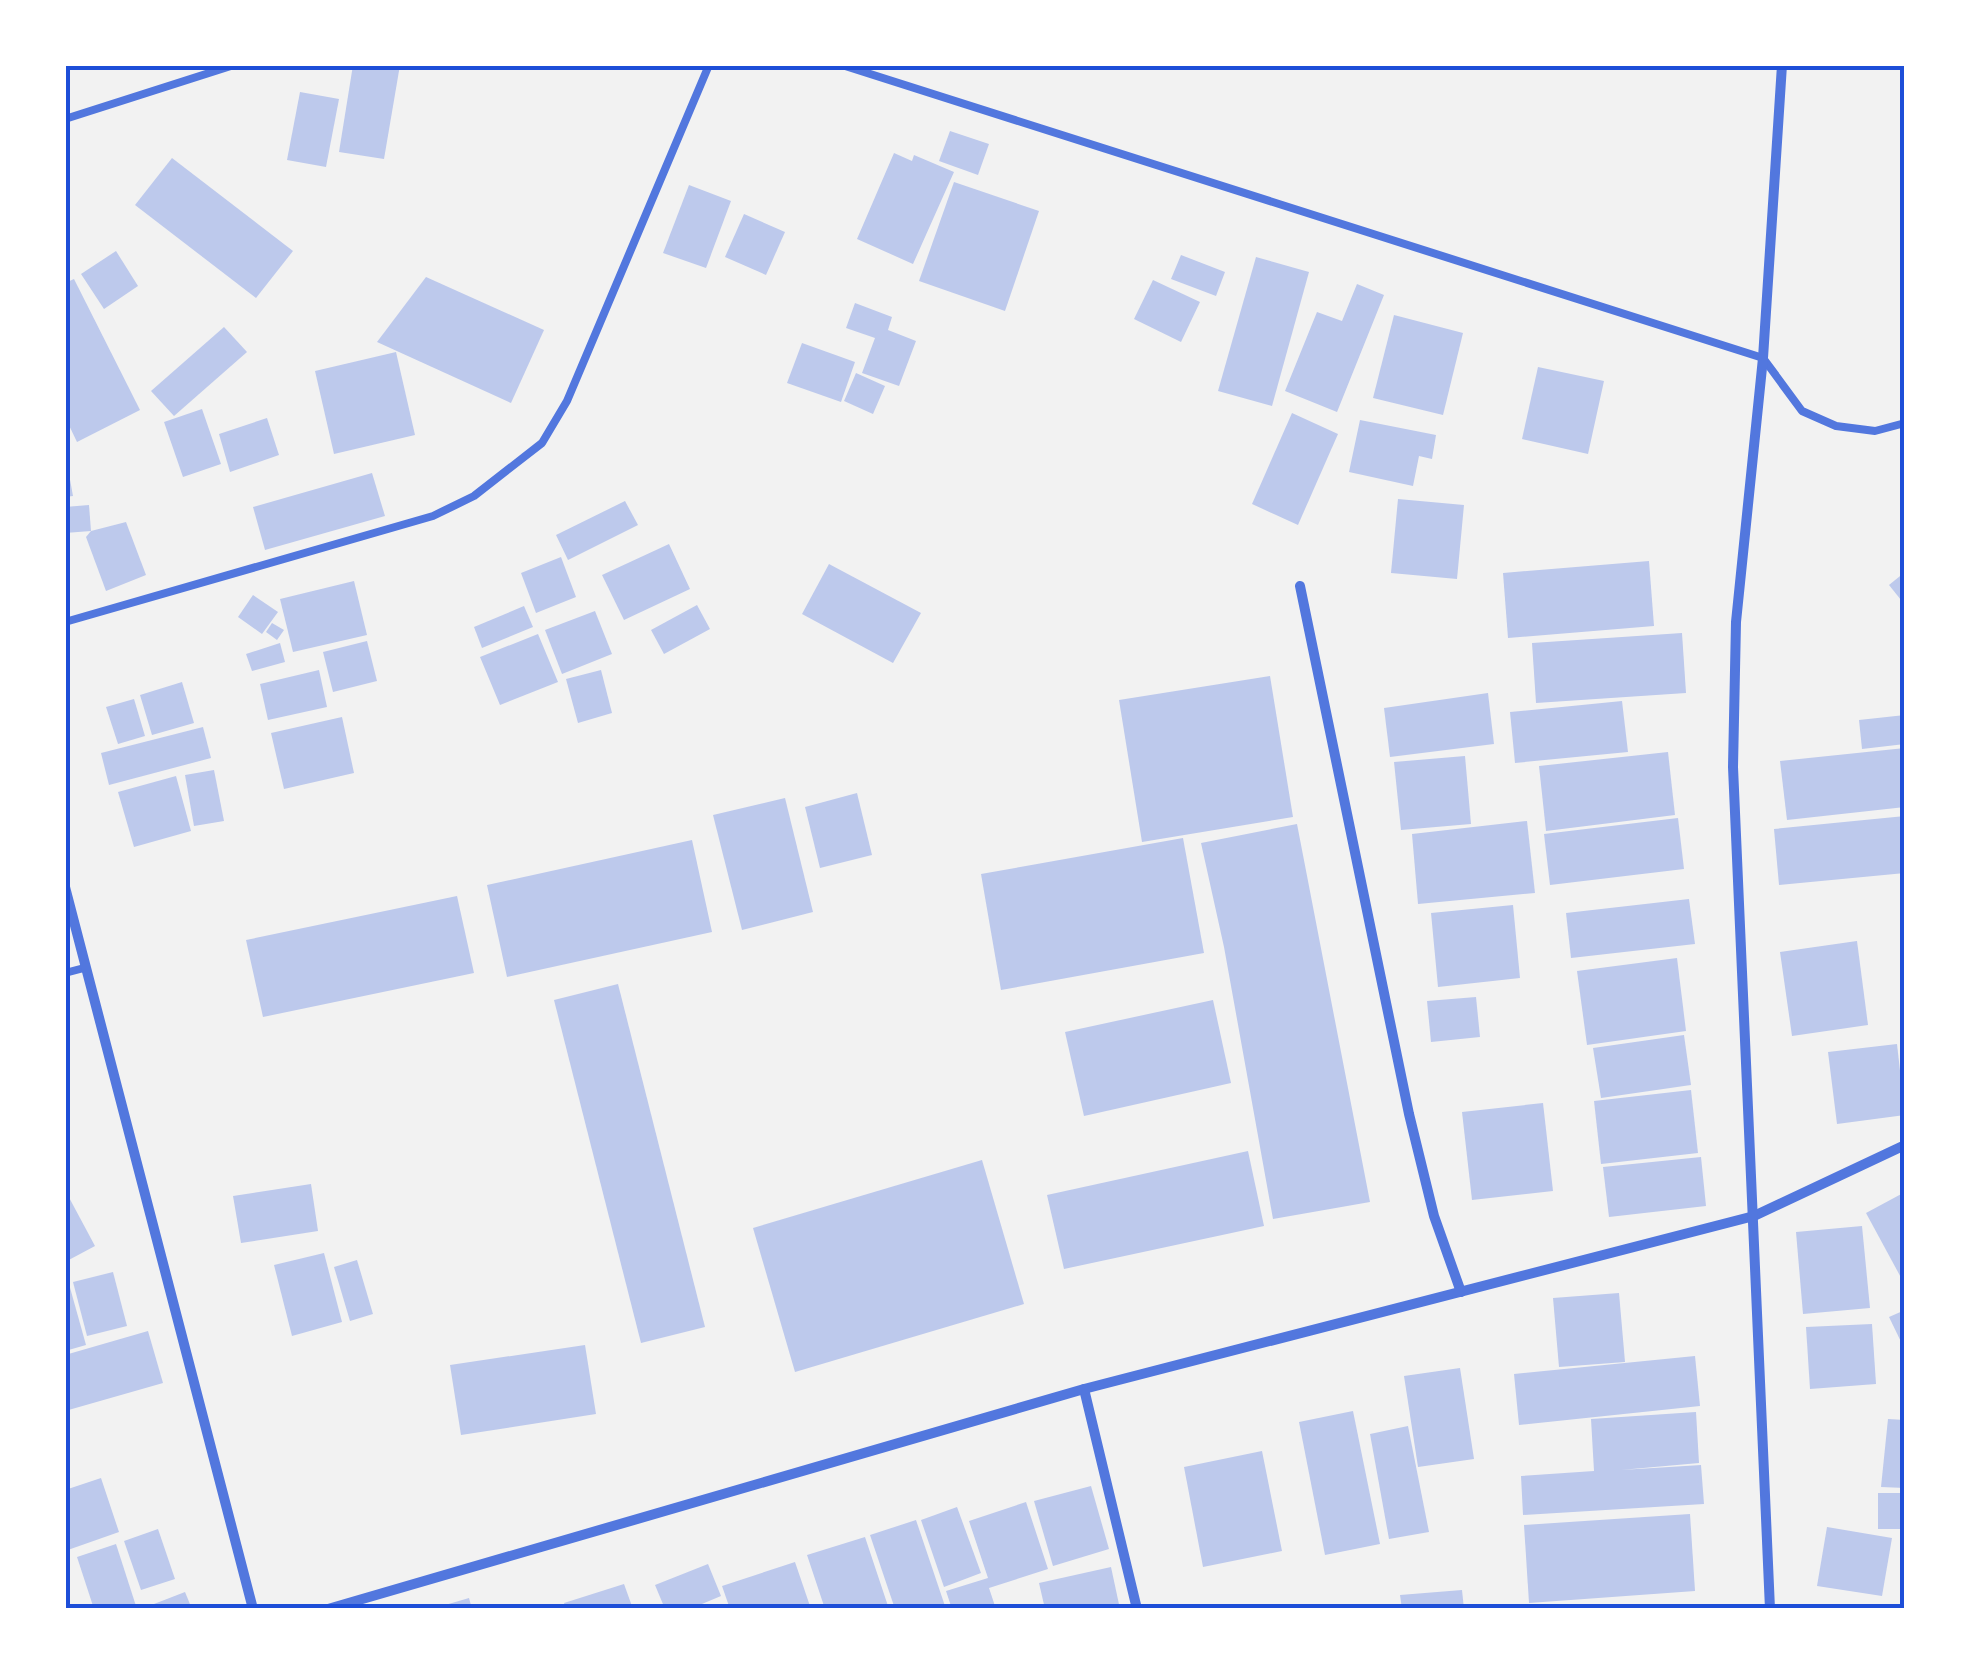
<svg xmlns="http://www.w3.org/2000/svg" width="1970" height="1674" font-family="Lora,serif">
	<style>
		.building { fill: #bdc9ec }
		.lines { fill: none; stroke-linecap: round; stroke-linejoin: round }
		.service { stroke: #5277de; stroke-width: 8 }
		.minor { stroke: #5277de; stroke-width: 10 }
		.neatline { fill: none; stroke: #1d4ed8; stroke-width: 4 }
	</style>
	<rect width="100%" height="100%" fill="#f2f2f2"/>
	<g class="building">
		<polygon points="353,65 400,65 384,159 339,152"/>
		<polygon points="300,92 339,99 326,167 287,160"/>
		<polygon points="950,131 989,144 978,175 939,161"/>
		<polygon points="894,153 912,161 914,155 954,172 913,264 857,239"/>
		<polygon points="172,158 293,251 256,298 135,205"/>
		<polygon points="954,182 1039,211 1005,311 919,281"/>
		<polygon points="689,185 731,201 706,268 663,253"/>
		<polygon points="744,214 785,232 766,275 725,257"/>
		<polygon points="116,251 138,286 104,309 81,274"/>
		<polygon points="1181,255 1225,272 1216,296 1171,279"/>
		<polygon points="1256,257 1309,272 1272,406 1218,391"/>
		<polygon points="426,277 544,330 511,403 377,342"/>
		<polygon points="74,279 140,410 77,442 65,417 65,283"/>
		<polygon points="1153,280 1200,302 1181,342 1134,319"/>
		<polygon points="1357,284 1384,295 1337,412 1285,391 1317,312 1342,321"/>
		<polygon points="855,303 892,317 888,330 916,341 899,386 862,373 875,338 846,328"/>
		<polygon points="1394,315 1463,333 1443,415 1373,398"/>
		<polygon points="224,327 247,352 174,416 151,391"/>
		<polygon points="802,343 855,362 841,402 787,383"/>
		<polygon points="396,352 415,435 334,454 315,371"/>
		<polygon points="1538,367 1604,381 1588,454 1522,439"/>
		<polygon points="856,373 885,386 873,414 844,401"/>
		<polygon points="202,409 221,464 183,477 164,422"/>
		<polygon points="1292,413 1338,434 1298,525 1252,504"/>
		<polygon points="267,418 279,455 230,472 219,434"/>
		<polygon points="1360,420 1436,435 1432,459 1419,456 1413,486 1349,472"/>
		<polygon points="65,452 73,496 65,497"/>
		<polygon points="372,473 385,516 265,550 253,507"/>
		<polygon points="1398,499 1464,505 1457,579 1391,573"/>
		<polygon points="625,501 638,525 568,560 556,535"/>
		<polygon points="89,505 91,531 65,533 65,507"/>
		<polygon points="126,522 146,575 106,591 86,537 91,531"/>
		<polygon points="669,544 690,589 624,620 602,575"/>
		<polygon points="561,557 576,597 536,613 521,573"/>
		<polygon points="1649,561 1654,626 1508,638 1503,573"/>
		<polygon points="829,564 921,613 893,663 802,614"/>
		<polygon points="1905,572 1905,605 1889,585"/>
		<polygon points="354,581 367,635 293,652 280,599"/>
		<polygon points="253,595 278,612 262,634 238,617"/>
		<polygon points="697,605 710,629 664,654 651,630"/>
		<polygon points="524,606 533,627 482,648 474,627"/>
		<polygon points="595,611 612,654 562,674 545,630"/>
		<polygon points="272,623 284,630 277,640 266,632"/>
		<polygon points="1682,633 1686,693 1536,703 1532,643"/>
		<polygon points="538,634 558,682 500,705 480,657"/>
		<polygon points="367,641 377,681 333,692 323,652"/>
		<polygon points="280,643 285,662 252,671 246,654"/>
		<polygon points="319,670 327,707 268,720 260,684"/>
		<polygon points="601,670 612,713 578,723 566,679"/>
		<polygon points="1270,676 1293,817 1142,842 1119,700"/>
		<polygon points="182,682 194,723 152,735 140,695"/>
		<polygon points="1488,693 1494,744 1390,757 1384,708"/>
		<polygon points="134,699 145,736 118,744 106,707"/>
		<polygon points="1622,701 1628,752 1515,763 1510,712"/>
		<polygon points="1905,715 1905,744 1862,749 1859,720"/>
		<polygon points="342,717 354,773 284,789 271,733"/>
		<polygon points="203,727 211,758 109,785 101,753"/>
		<polygon points="1905,748 1905,807 1787,820 1780,761"/>
		<polygon points="1668,752 1675,815 1546,831 1539,766"/>
		<polygon points="1465,756 1471,824 1401,830 1394,762"/>
		<polygon points="214,770 224,821 194,826 185,775"/>
		<polygon points="176,776 191,831 134,847 118,792"/>
		<polygon points="857,793 872,855 820,868 805,807"/>
		<polygon points="785,798 813,912 742,930 713,815"/>
		<polygon points="1905,816 1905,873 1779,885 1774,829"/>
		<polygon points="1678,818 1684,869 1550,885 1544,834"/>
		<polygon points="1527,821 1535,893 1418,904 1412,834"/>
		<polygon points="1297,824 1370,1202 1273,1219 1224,947 1201,843"/>
		<polygon points="1183,838 1204,953 1001,990 981,874"/>
		<polygon points="692,840 712,932 507,977 487,885"/>
		<polygon points="457,896 474,973 263,1017 246,940"/>
		<polygon points="1689,899 1695,944 1571,958 1566,913"/>
		<polygon points="1513,905 1520,978 1438,987 1431,913"/>
		<polygon points="1857,941 1868,1025 1792,1036 1780,952"/>
		<polygon points="1677,958 1686,1031 1587,1045 1577,971"/>
		<polygon points="618,984 705,1327 641,1343 554,1000"/>
		<polygon points="1476,997 1480,1037 1431,1042 1427,1001"/>
		<polygon points="1213,1000 1231,1083 1084,1116 1065,1032"/>
		<polygon points="1684,1035 1691,1085 1601,1098 1593,1048"/>
		<polygon points="1897,1044 1905,1115 1837,1124 1828,1052"/>
		<polygon points="1691,1090 1698,1153 1601,1164 1594,1101"/>
		<polygon points="1543,1103 1553,1191 1472,1200 1462,1112"/>
		<polygon points="1248,1151 1264,1226 1064,1269 1047,1195"/>
		<polygon points="1701,1157 1706,1206 1609,1217 1603,1167"/>
		<polygon points="982,1160 1024,1304 795,1372 753,1228"/>
		<polygon points="311,1184 318,1231 241,1243 233,1196"/>
		<polygon points="65,1190 95,1246 65,1262"/>
		<polygon points="1905,1192 1905,1285 1866,1213"/>
		<polygon points="1862,1226 1870,1308 1803,1314 1796,1232"/>
		<polygon points="324,1253 342,1322 292,1336 274,1265"/>
		<polygon points="357,1260 373,1314 350,1321 334,1267"/>
		<polygon points="113,1272 127,1326 87,1336 73,1282"/>
		<polygon points="69,1284 86,1345 65,1351 65,1285"/>
		<polygon points="1619,1293 1625,1362 1559,1367 1553,1298"/>
		<polygon points="1905,1310 1905,1350 1889,1317"/>
		<polygon points="1872,1324 1876,1384 1810,1389 1806,1327"/>
		<polygon points="148,1331 163,1383 65,1411 65,1355"/>
		<polygon points="585,1345 596,1414 461,1435 450,1365"/>
		<polygon points="1695,1356 1700,1406 1519,1425 1514,1374"/>
		<polygon points="1460,1368 1474,1459 1418,1467 1404,1376"/>
		<polygon points="1353,1411 1380,1544 1325,1555 1299,1422"/>
		<polygon points="1696,1412 1699,1463 1621,1470 1701,1465 1704,1504 1523,1515 1521,1476 1594,1471 1591,1419"/>
		<polygon points="1888,1419 1905,1420 1905,1488 1881,1487"/>
		<polygon points="1408,1426 1429,1532 1389,1539 1370,1434"/>
		<polygon points="1262,1451 1282,1551 1203,1567 1184,1467"/>
		<polygon points="101,1478 119,1532 65,1551 65,1490"/>
		<polygon points="1091,1486 1109,1549 1053,1566 1034,1501"/>
		<rect x="1878" y="1493" width="27" height="36"/>
		<polygon points="1026,1502 1048,1569 989,1588 996,1609 952,1609 946,1591 988,1578 969,1521"/>
		<polygon points="957,1507 981,1573 944,1587 921,1520"/>
		<polygon points="1690,1514 1695,1591 1529,1603 1524,1525"/>
		<polygon points="916,1520 946,1609 895,1609 870,1535"/>
		<polygon points="1827,1527 1892,1538 1882,1596 1817,1586"/>
		<polygon points="158,1529 175,1579 141,1590 124,1541"/>
		<polygon points="865,1537 889,1609 825,1609 807,1555"/>
		<polygon points="116,1544 136,1606 125,1609 94,1609 77,1557"/>
		<polygon points="795,1562 811,1609 730,1609 722,1586"/>
		<polygon points="708,1564 721,1596 690,1609 665,1609 655,1585"/>
		<polygon points="1111,1567 1120,1609 1045,1609 1039,1583"/>
		<polygon points="624,1584 633,1609 566,1609 564,1603"/>
		<polygon points="1462,1590 1464,1609 1402,1609 1400,1595"/>
		<polygon points="185,1592 192,1609 141,1609"/>
		<polygon points="469,1598 472,1609 435,1609 435,1608"/>
	</g>
	<g class="lines">
		<g class="service">
			<polyline points="842,65 1763,358 1802,411 1836,426 1875,431 1905,423"/>
			<polyline points="65,119 234,65"/>
			<polyline points="65,622 433,516 474,496 542,443 567,401 709,65"/>
			<polyline points="65,973 84,968"/>
		</g>
		<g class="minor">
			<polyline points="1300,586 1409,1114 1434,1216 1461,1292"/>
			<polyline points="65,887 253,1609"/>
			<polyline points="1084,1389 1137,1609"/>
			<polyline points="328,1609 1084,1389 1754,1216 1905,1145"/>
			<polyline points="1770,1609 1733,767 1736,622 1763,358 1782,65"/>
		</g>
	</g>
	<rect width="1970" height="1674" fill="none" stroke="#ffffff" stroke-width="135"/>
	<rect x="68" y="68" width="1834" height="1538" class="neatline"/>
</svg>
